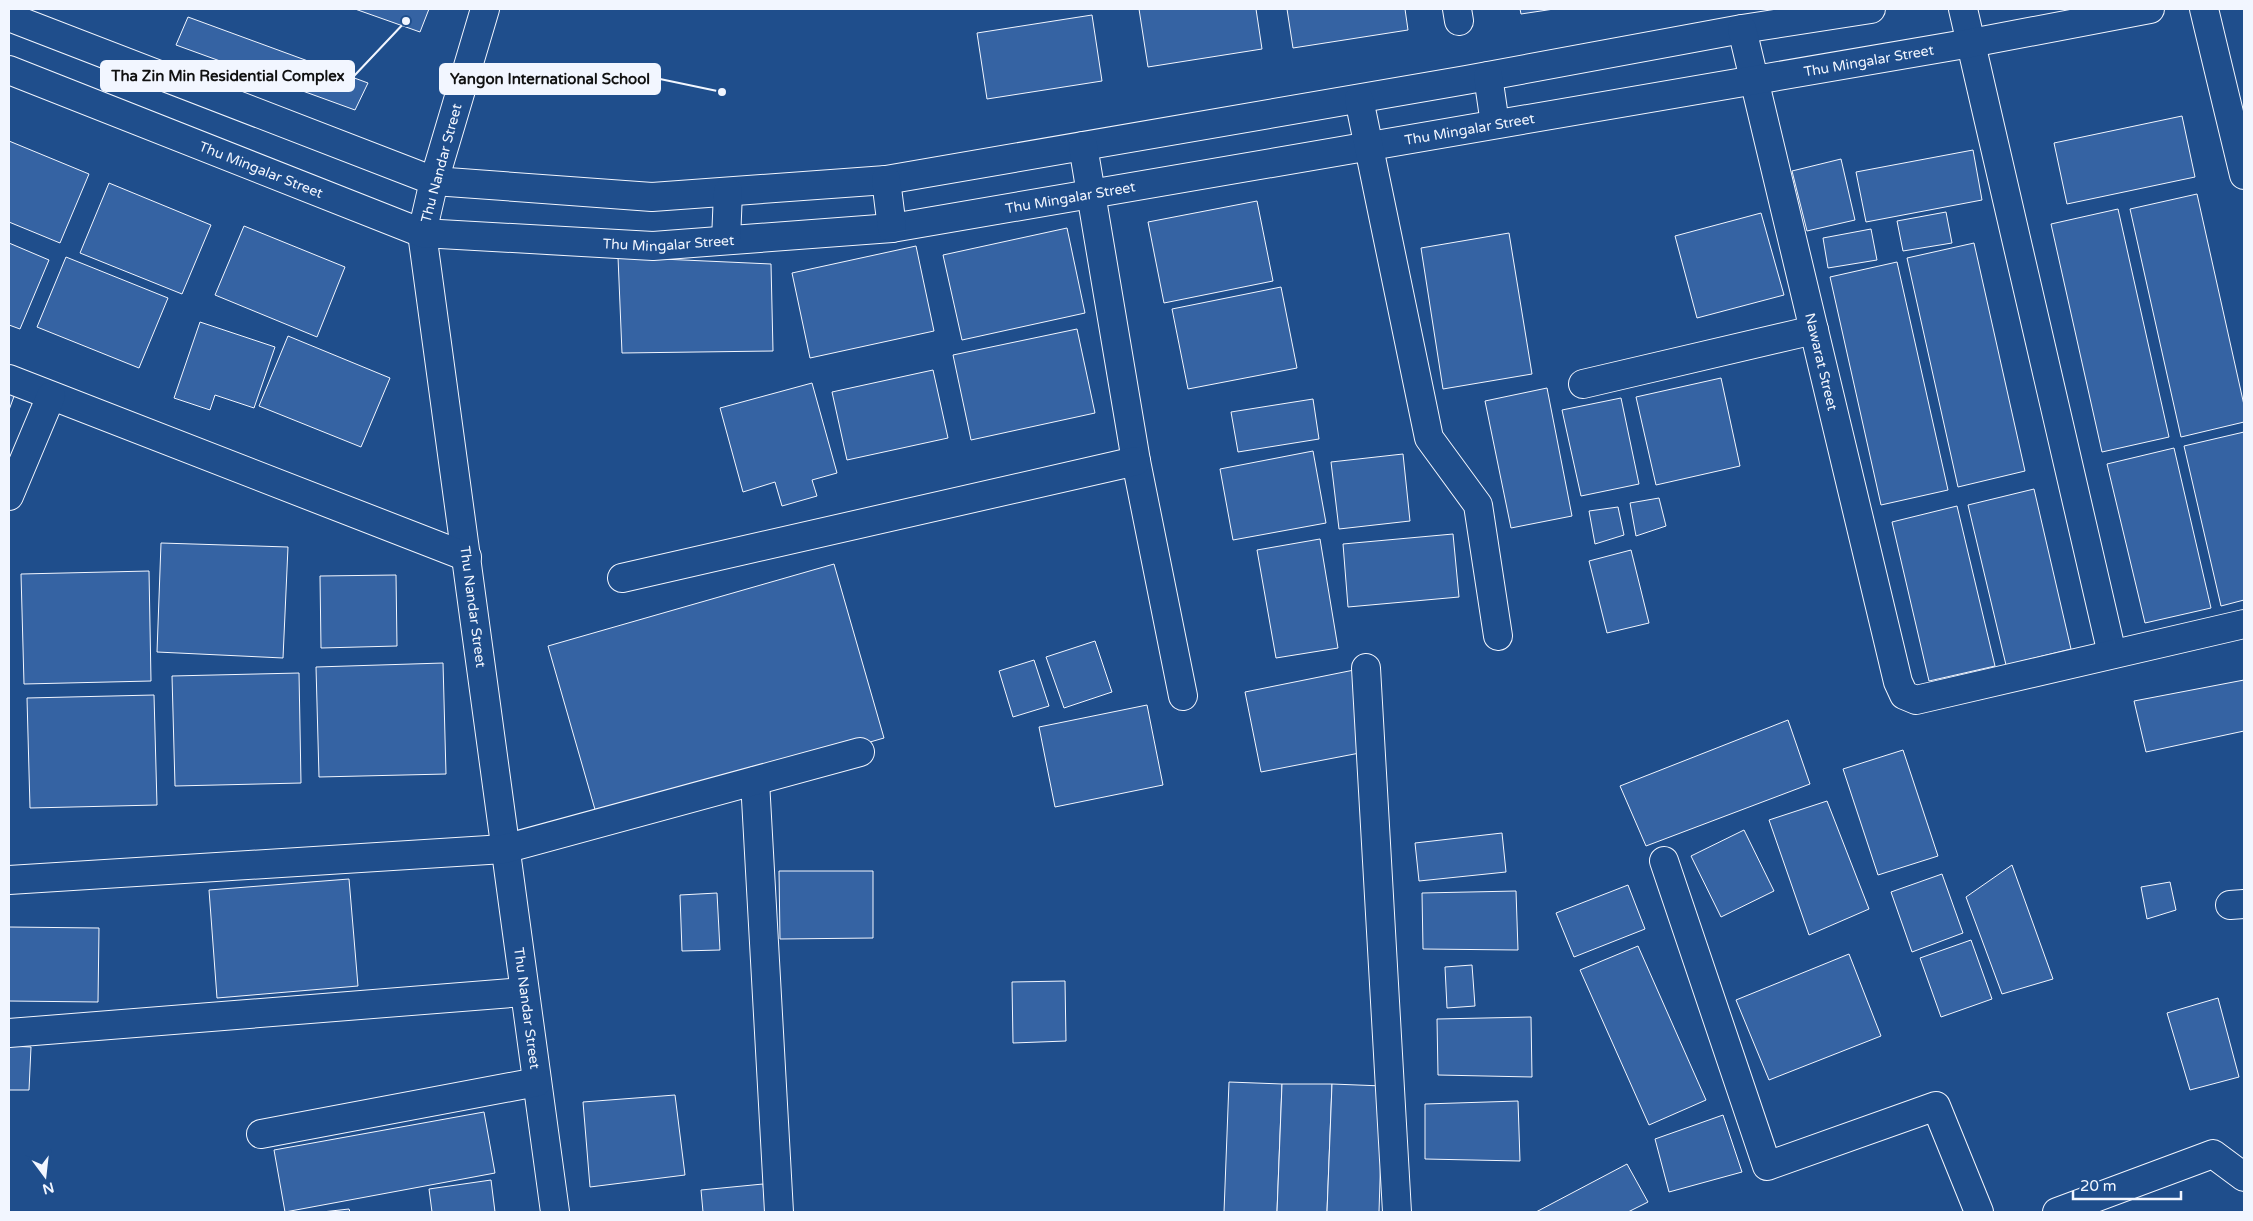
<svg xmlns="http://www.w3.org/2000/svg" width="2253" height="1221" font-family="'Varela Round',sans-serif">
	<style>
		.building { fill: #3563a3; stroke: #f2f6ff }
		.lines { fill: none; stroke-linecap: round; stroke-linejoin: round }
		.minor-casing { stroke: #f2f6ff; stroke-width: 30 }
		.minor { stroke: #1f4e8c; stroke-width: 28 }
		.labels { text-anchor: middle; stroke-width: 4; stroke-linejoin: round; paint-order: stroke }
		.street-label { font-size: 14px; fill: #f2f6ff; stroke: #1f4e8c }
		.leader { fill: none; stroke: #f2f6ff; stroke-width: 2 }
		.callout-dot { fill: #f2f6ff; stroke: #1f4e8c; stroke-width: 2 }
		.callout { fill: #f2f6ff; stroke: #f2f6ff; stroke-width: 2 }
		.callout-label { font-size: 15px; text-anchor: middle; font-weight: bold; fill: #111 }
	</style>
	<rect width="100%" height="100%" fill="#1f4e8c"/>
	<g class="building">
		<polygon points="355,9 429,9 420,32"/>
		<polygon points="1139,9 1256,9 1262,49 1148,67"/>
		<polygon points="1287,9 1405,9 1408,30 1293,48"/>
		<polygon points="1520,9 1554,9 1521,14"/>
		<polygon points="1092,15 1102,81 987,99 977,33"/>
		<polygon points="188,17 368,83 355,110 176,45"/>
		<polygon points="2182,116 2195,177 2067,204 2054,143"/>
		<polygon points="9,141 89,174 60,243 9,222"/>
		<polygon points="1973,150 1982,200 1866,222 1856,172"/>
		<polygon points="1841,159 1855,220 1807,231 1792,171"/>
		<polygon points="109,183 211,225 182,294 80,253"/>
		<polygon points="2197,194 2244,405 2244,422 2181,437 2130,209"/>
		<polygon points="1257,201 1273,281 1164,303 1148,222"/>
		<polygon points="2118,209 2169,437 2102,452 2051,224"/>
		<polygon points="1946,212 1952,243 1903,251 1897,221"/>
		<polygon points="1761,213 1784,295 1697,318 1675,236"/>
		<polygon points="244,226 345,267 317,337 215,295"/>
		<polygon points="1067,228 1085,313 962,340 943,255"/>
		<polygon points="1871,229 1877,260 1828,268 1823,238"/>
		<polygon points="1509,233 1532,374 1443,389 1421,248"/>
		<polygon points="9,243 49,260 20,329 9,325"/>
		<polygon points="1974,243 2025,471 1958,487 1907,258"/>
		<polygon points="916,246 934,331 810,358 792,273"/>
		<polygon points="66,257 168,298 139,368 37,327"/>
		<polygon points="618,257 771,264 773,351 622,353"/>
		<polygon points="1897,262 1948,490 1881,505 1830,277"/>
		<polygon points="1281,287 1297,368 1188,389 1172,309"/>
		<polygon points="200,322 275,347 254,408 215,395 210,410 174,398"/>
		<polygon points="1077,329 1095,413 971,440 953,355"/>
		<polygon points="288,336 390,378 361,447 259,406"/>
		<polygon points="933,370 948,438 847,460 832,392"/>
		<polygon points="1721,378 1740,466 1656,485 1636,397"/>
		<polygon points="812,383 837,473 812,480 817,496 782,506 775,482 743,492 720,408"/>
		<polygon points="9,388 16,391 9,410"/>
		<polygon points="1547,388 1572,516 1511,528 1485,401"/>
		<polygon points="1621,398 1639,484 1581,496 1562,410"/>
		<polygon points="1313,399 1319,439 1238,452 1231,412"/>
		<polygon points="2244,432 2244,600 2221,606 2184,446"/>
		<polygon points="2174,448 2211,608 2145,623 2107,464"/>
		<polygon points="1313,451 1326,523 1233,540 1220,469"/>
		<polygon points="1403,454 1410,521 1339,529 1331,462"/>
		<polygon points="2034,489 2071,649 2006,665 1968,505"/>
		<polygon points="1659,498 1666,526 1636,536 1630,503"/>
		<polygon points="1957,506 1995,666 1929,681 1892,522"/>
		<polygon points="1618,507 1624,535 1595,544 1589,511"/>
		<polygon points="1453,534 1459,597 1348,607 1343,544"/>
		<polygon points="1320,539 1338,648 1276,658 1257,550"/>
		<polygon points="161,543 288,547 283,658 157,652"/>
		<polygon points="1631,550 1649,623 1607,633 1589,561"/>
		<polygon points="834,564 884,738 598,820 548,646"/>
		<polygon points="149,571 151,681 24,684 21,574"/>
		<polygon points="396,575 397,646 321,648 320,576"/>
		<polygon points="1095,641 1112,692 1064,708 1046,657"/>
		<polygon points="1034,660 1049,706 1013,717 999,671"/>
		<polygon points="443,663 446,774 319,777 316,667"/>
		<polygon points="1354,670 1370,751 1261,772 1245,692"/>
		<polygon points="299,673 301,783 175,786 172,676"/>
		<polygon points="2244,680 2244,731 2146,752 2134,701"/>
		<polygon points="154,695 157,805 30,808 27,698"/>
		<polygon points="1147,705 1163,785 1055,807 1039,727"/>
		<polygon points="1788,720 1810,784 1646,846 1620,786"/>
		<polygon points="1903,750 1938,856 1878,875 1843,769"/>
		<polygon points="1827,801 1869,909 1809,935 1769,820"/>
		<polygon points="1744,830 1774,891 1721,917 1691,856"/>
		<polygon points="1502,833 1506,872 1419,881 1415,843"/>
		<polygon points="2012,865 2053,979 2002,994 1966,897"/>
		<polygon points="779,871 873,871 873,938 780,939"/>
		<polygon points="1942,874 1963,933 1912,952 1891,892"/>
		<polygon points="349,879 358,986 217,998 209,890"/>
		<polygon points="2170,882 2176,910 2147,919 2141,887"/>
		<polygon points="1628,885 1645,929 1574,957 1556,913"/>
		<polygon points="1516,891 1518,950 1423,949 1422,893"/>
		<polygon points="717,893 720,950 682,951 680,895"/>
		<polygon points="9,927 99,928 98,1002 9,1001"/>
		<polygon points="1971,940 1992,999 1941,1017 1920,958"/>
		<polygon points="1638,946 1706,1100 1649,1125 1580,970"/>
		<polygon points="1849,954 1881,1036 1769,1080 1736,1000"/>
		<polygon points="1472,965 1475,1006 1447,1008 1445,967"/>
		<polygon points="1065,981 1066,1041 1013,1043 1012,982"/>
		<polygon points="2218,998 2239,1077 2190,1090 2167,1013"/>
		<polygon points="1531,1017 1532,1077 1438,1075 1437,1019"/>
		<polygon points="9,1046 31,1047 29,1090 9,1090"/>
		<polygon points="1229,1082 1282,1084 1277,1212 1224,1212"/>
		<polygon points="1282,1084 1332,1084 1327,1212 1277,1212"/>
		<polygon points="1332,1084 1383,1086 1379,1212 1327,1212"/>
		<polygon points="675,1095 685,1175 590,1187 583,1102"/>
		<polygon points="1518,1101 1520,1161 1425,1159 1425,1104"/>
		<polygon points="484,1112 495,1173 285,1212 274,1150"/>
		<polygon points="1723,1115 1742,1172 1669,1192 1655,1139"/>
		<polygon points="1627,1164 1648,1202 1628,1212 1536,1212"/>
		<polygon points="491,1180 495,1212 432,1212 429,1189"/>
		<polygon points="763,1184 766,1212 703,1212 701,1190"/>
		<polygon points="349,1209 350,1212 322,1212"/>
	</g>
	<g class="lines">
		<g class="minor-casing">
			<g id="minor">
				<path id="s1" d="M485,9L434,181L422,233C468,560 510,886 555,1212"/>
				<polyline points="1457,9 1459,21"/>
				<polyline points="1963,9 2112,654"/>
				<polyline points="2204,9 2244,175"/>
				<polyline points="9,17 434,181 652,197 886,180 1466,80 1742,29 1871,9"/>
				<path id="s2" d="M1742,29L1898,682L1904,695L1916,700L2244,624"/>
				<path id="s3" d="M9,70L422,233L653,246L892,228L1971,43L2150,9"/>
				<polyline points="1488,76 1495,124"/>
				<polyline points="1359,99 1429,438 1478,505 1498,636"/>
				<polyline points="1083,146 1136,461 1183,696"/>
				<polyline points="886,180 892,228"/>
				<polyline points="726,240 728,192"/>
				<polyline points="9,379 467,557"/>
				<polyline points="1583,384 1814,330"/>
				<polyline points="9,496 51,396"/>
				<polyline points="622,578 1136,461"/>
				<polyline points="1366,668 1397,1212"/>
				<polyline points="755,781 779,1212"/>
				<polyline points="1664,861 1767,1166 1936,1106 1979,1212"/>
				<polyline points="9,880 504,849 860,752"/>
				<polyline points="2230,905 2244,904"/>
				<polyline points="9,1033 524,992"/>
				<polyline points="261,1134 537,1082"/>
				<polyline points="2057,1212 2213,1154 2244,1177"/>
			</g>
		</g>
		<use href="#minor" class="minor"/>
	</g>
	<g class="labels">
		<g class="street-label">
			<text dy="5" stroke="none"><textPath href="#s3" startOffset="1906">Thu Mingalar Street</textPath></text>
			<text dy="5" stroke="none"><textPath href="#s3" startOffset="1501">Thu Mingalar Street</textPath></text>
			<text transform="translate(441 163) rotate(-75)" y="5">Thu Nandar Street</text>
			<text dy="5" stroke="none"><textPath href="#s3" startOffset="271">Thu Mingalar Street</textPath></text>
			<text dy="5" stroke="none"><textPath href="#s3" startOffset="1096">Thu Mingalar Street</textPath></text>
			<text dy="5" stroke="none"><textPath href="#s3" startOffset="691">Thu Mingalar Street</textPath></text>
			<text dy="5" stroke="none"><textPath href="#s2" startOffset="342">Nawarat Street</textPath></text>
			<text dy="5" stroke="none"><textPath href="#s1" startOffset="610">Thu Nandar Street</textPath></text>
			<text dy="5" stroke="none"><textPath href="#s1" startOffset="1015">Thu Nandar Street</textPath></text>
		</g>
	</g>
	<path class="leader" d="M406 21L354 76M722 92L660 79"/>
	<g class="callout-dot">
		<circle cx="406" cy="21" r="5"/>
		<circle cx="722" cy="92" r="5"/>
	</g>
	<g class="callout">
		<rect x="101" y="61" width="253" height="30" rx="5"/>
		<rect x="440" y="64" width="220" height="30" rx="5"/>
	</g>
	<g class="callout-label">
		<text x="228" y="81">Tha Zin Min Residential Complex</text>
		<text x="550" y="84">Yangon International School</text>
	</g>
	<rect width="2253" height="1221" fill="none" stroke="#f2f6ff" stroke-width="20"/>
	<g transform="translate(45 1176) rotate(165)" stroke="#1f4e8c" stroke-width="4" paint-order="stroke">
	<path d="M0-4L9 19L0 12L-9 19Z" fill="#f2f6ff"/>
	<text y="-8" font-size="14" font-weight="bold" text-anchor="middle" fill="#f2f6ff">N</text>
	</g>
	<path d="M2073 1191v8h108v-8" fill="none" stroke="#f2f6ff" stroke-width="2.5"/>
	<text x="2080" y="1191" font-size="15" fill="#f2f6ff" stroke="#1f4e8c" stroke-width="4" paint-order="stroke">20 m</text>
</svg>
